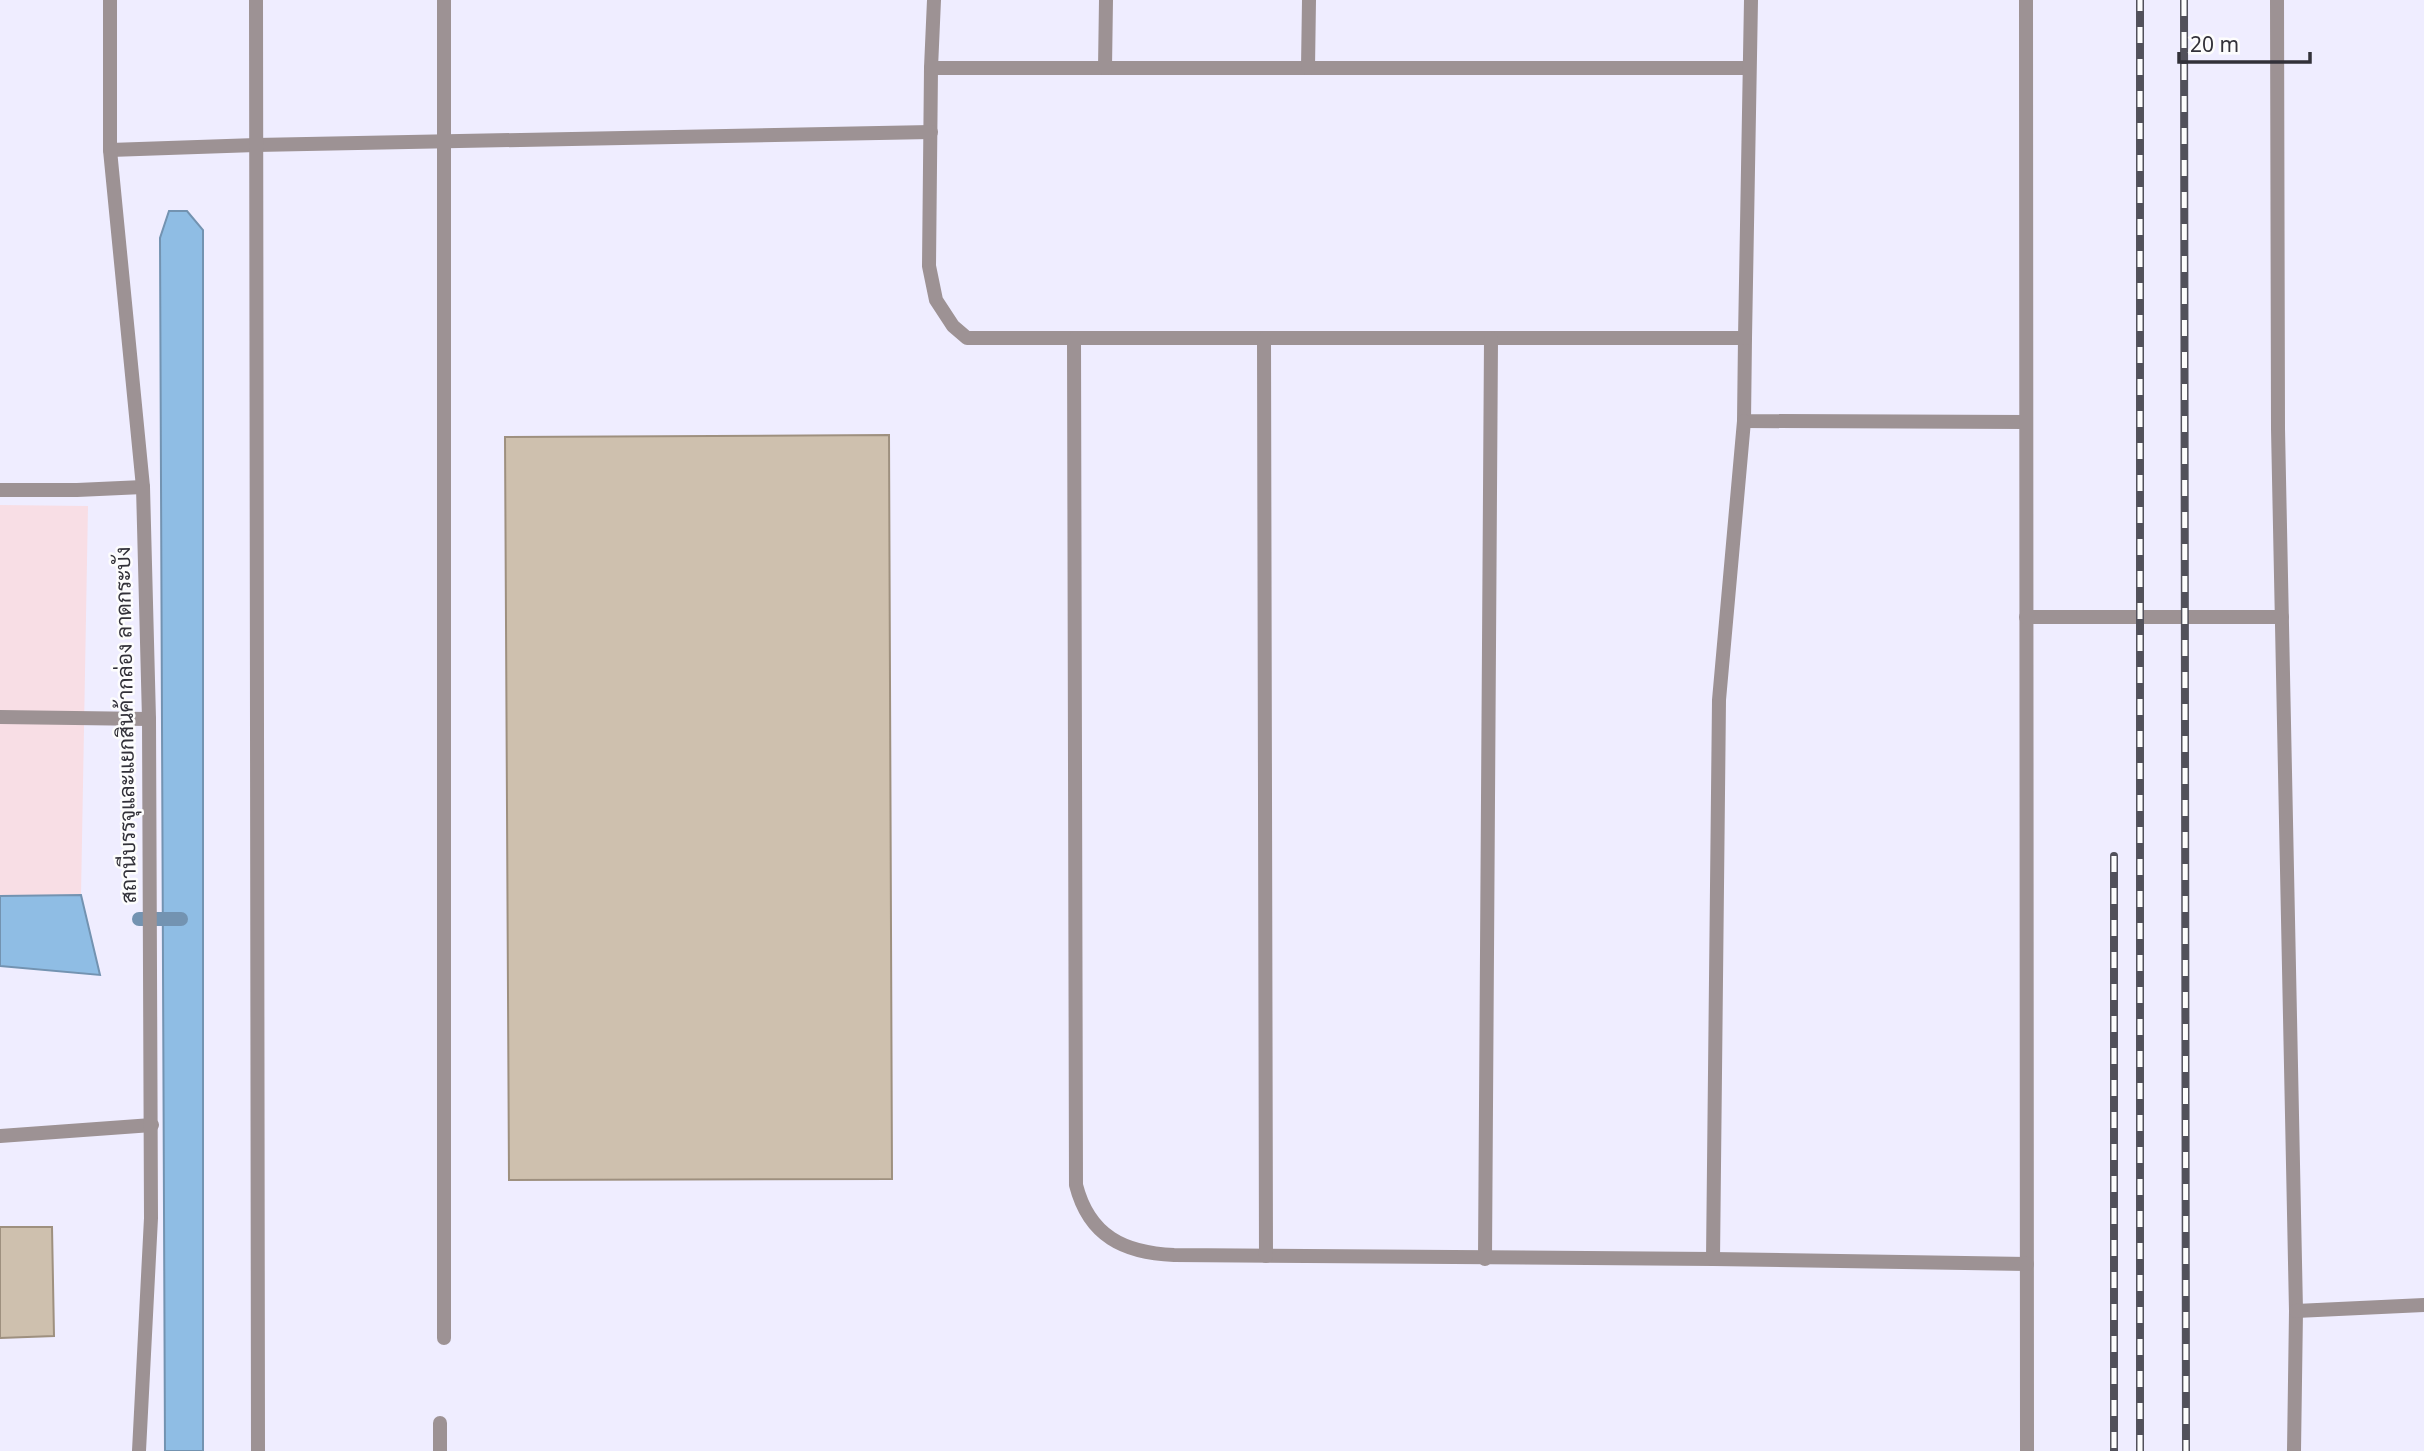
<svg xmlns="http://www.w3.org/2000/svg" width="2424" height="1451" font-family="'Noto Sans',Sarabun,sans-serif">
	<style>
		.education { fill: #f8dee5 }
		.water { fill: #8fbde4; stroke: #7393b1; stroke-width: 2 }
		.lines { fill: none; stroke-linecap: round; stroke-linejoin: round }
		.stream { stroke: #7393b1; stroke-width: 14 }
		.building { fill: #cec0ae; stroke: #9e907f; stroke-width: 2 }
		.lane { stroke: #9d9294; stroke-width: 14 }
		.street { stroke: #9d9294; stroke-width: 14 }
		.rail-casing { stroke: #52515b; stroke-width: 8 }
		.rail { stroke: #fdfdfd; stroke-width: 5; stroke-dasharray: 16; stroke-linecap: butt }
		.labels { text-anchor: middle; stroke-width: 5; stroke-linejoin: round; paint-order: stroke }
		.street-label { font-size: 21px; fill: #323139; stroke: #fdfdfd }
	</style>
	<rect width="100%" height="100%" fill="#efedff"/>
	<polygon class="education" points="0,505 88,506 81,895 0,896"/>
	<g class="water">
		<polygon points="169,211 187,211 203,230 203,1451 165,1451 160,238"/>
		<polygon points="81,895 100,975 0,966 0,896"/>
	</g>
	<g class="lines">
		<polyline class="stream" points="139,919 181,919"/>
	</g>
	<g class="building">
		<polygon points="889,435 892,1179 509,1180 505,437"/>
		<polygon points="0,1227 52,1227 54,1336 0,1338"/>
	</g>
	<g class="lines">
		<g class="lane">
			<polyline points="934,0 931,68 929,266 936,300 953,326 967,338 1745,338 1744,421 2026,422"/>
			<polyline points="2026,0 2027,1451"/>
			<polyline points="2277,0 2278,429 2296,1311 2294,1451"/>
			<polyline points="931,68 1749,68"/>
			<polyline points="1105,68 1106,0"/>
			<polyline points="1308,68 1309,0"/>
			<polyline points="110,150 256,145 931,132"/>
			<polyline points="1745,338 1751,0"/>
			<path d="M1074,339L1076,1185C1089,1236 1124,1253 1174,1255L1713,1259L2027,1264"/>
			<polyline points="1264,339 1266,1256"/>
			<polyline points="0,490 77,490 143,487"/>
			<polyline points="2026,617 2282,617"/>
			<polyline points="0,717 149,719"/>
			<polyline points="0,1136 152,1125"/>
			<polyline points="1485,1259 1491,339"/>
			<polyline points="1713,1259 1719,700 1744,421"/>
			<polyline points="2296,1311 2424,1305"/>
			<polyline points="444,1338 444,0"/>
			<polyline points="440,1451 440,1423"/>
		</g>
		<g class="street">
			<polyline points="110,0 110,150 143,487 149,719 151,1218 139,1451"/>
			<polyline points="256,0 258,1451"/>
		</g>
		<g class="rail-casing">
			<g id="rail">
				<polyline points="2184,0 2186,1451"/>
				<polyline points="2114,856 2114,1451"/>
				<polyline points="2140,1451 2140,0"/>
			</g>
		</g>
		<use href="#rail" class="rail"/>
	</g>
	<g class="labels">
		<g class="street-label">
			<text transform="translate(126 725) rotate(-91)" y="7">สถานีบรรจุและแยกสินค้ากล่อง ลาดกระบัง</text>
		</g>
	</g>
	<path d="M2179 52v10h131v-10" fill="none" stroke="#323139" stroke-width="3.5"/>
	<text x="2190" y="52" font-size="21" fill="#323139" stroke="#fdfdfd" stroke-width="5" paint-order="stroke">20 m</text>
</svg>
